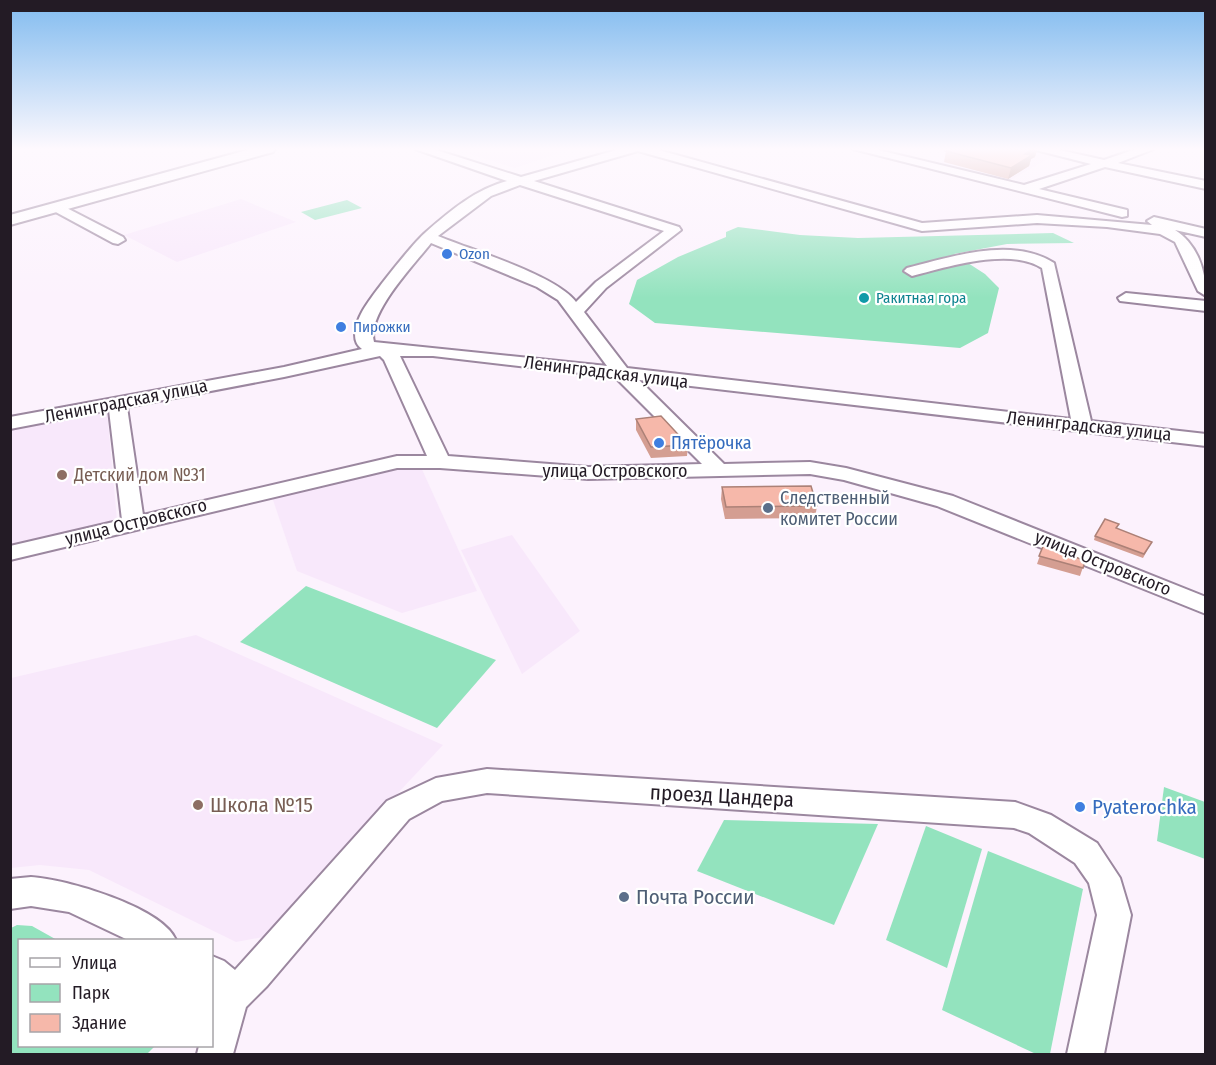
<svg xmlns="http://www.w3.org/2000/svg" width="1216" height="1065" font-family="'Fira Sans Condensed',sans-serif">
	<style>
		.built { fill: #f8e8fb }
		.green { fill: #93e3be }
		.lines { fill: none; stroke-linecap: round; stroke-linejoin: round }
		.river { fill: #86c5fa; fill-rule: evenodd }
		.minor-casing { stroke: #9b879f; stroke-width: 4 }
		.major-casing { stroke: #9b879f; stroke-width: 4 }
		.minor { fill: #fff; fill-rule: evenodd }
		.major { fill: #fff; fill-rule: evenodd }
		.wall { fill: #d49e92 }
		.shaded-wall { fill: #ac8177 }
		.building { fill: #f6b8aa; stroke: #ac8177; stroke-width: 1.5 }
		.shop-dot { fill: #3f7fe0; stroke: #fff; stroke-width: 2 }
		.culture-dot { fill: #0f9aa8; stroke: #fff; stroke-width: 2 }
		.education-dot { fill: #8d6e63; stroke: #fff; stroke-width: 2 }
		.service-dot { fill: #5c6f8a; stroke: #fff; stroke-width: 2 }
		.labels { text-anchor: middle; stroke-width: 4.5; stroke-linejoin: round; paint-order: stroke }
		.far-shop-label { font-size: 15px; fill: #366cbe; stroke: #fff; text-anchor: start }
		.far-culture-label { font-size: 15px; fill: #0d838f; stroke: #fff; text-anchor: start }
		.street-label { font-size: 18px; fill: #231b25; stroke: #fff }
		.shop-label { font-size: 18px; fill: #366cbe; stroke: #fff; text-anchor: start }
		.education-label { font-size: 18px; fill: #785e54; stroke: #fff; text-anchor: start }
		.service-label { font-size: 18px; fill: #4e5e75; stroke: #fff; text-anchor: start }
		.near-street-label { font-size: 21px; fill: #231b25; stroke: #fff }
		.near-education-label { font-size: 21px; fill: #785e54; stroke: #fff; text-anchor: start }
		.near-shop-label { font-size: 21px; fill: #366cbe; stroke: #fff; text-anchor: start }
		.near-service-label { font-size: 21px; fill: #4e5e75; stroke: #fff; text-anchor: start }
	</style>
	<rect width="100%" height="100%" fill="#fcf2fd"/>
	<g class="built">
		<polygon points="453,149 571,149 515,168"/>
		<polygon points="966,149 1022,149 1053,156 1007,182 935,165"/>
		<polygon points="241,199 296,222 177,262 124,235"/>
		<polygon points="107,411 117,520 11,544 11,430"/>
		<polygon points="420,465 477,591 402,613 297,571 272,497"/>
		<polygon points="512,535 580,631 522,674 461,550"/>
		<polygon points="196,635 443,745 263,937 236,942 89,870 40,865 11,868 11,678"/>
	</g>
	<g class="green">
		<polygon points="347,200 362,208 315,220 301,212"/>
		<polygon points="738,227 800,235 858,238 1053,233 1074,243 1007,244 954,254 985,274 999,288 988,333 960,348 655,323 629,304 637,280 678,257 726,237 726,232"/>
		<polygon points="306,586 496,660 437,728 240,642"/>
		<polygon points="1164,787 1205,802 1205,859 1157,841"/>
		<polygon points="724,820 878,824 834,925 697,871"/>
		<polygon points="926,826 982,849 947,968 886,940"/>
		<polygon points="988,851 1083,889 1050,1054 1036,1054 942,1010"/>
		<polygon points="17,925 32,926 57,940 20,940 20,1046 155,1046 147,1054 11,1054 11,928"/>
	</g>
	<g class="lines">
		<polygon class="river" points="10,149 18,149 11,153"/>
		<g class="minor-casing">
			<g id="minor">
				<path d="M415,149H433L521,177L620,149H655L922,223L1037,215L1152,225L1147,221L1154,217L1206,229V237L1175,230C1197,244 1206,270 1206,296L1198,291L1175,242L1160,234L1107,227L1037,223L922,231L638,151L534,181L679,227L681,230L606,288L584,312L627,368L1071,419L1042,268C1010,247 947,267 912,276L904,271L907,268C951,257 1012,236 1054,263L1091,421L1206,434V446L639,380L724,464L810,462L846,468L953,496L1206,597V614L937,506L844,480L810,474L588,479L440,468H397L10,560V546L122,520L109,410L10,429V417L284,367L362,349C350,341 356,323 362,312C370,297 413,243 426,232C450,211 476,189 507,181ZM520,185L664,231L596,282L576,302C556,275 471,250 438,236L491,196ZM431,243L537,287L558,300L607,366L374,342C366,314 414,265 431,243ZM380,356L384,360L427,456H397L143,515L127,407L284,377ZM400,356H433L615,377L702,464L588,467L448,456Z"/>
				<polygon points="853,149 874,149 1024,185 1091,164 1032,149 1055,149 1104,160 1136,149 1154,149 1118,163 1206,181 1206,189 1105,167 1039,189 1127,210 1127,216 1122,217"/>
				<polygon points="57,203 123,237 125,240 118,244 113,243 52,210 50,207"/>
				<polygon points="1126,293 1206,301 1206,311 1120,301 1118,298"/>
				<polygon points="487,769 1015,802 1051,815 1097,843 1120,878 1131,915 1104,1054 1067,1054 1097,915 1089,883 1075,863 1029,833 1014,828 487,793 442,801 409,819 267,986 246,1007 233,1054 197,1054 199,1046 212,1046 212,956 224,961 235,970 387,801 436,778"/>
				<path d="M31,877C66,879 162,907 176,940H128L69,912L31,906L10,909V879Z"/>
			</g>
		</g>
		<g class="major-casing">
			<polygon id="major" points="251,149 275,149 273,152 10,225 10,215"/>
		</g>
		<use href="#minor" class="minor"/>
		<use href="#major" class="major"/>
	</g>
	<g class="wall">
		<polygon points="950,149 1037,149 1035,157 1031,159 1029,166 1008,179 944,162 946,151"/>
		<polygon points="636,419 688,445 687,456 651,458 636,430"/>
		<polygon points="722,487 817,506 815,518 725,519 721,499"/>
		<polygon points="1117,529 1152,542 1143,558 1094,540 1095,536"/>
		<polygon points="1044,544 1085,561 1080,576 1037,564"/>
	</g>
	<polygon class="shaded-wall" points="1033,149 1037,149 1035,157 1031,159 1029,166 1008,179 1011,168 1025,154"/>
	<g class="building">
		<polygon points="950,149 1033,149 1025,154 1032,155 1011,168 946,151"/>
		<polygon points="661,416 688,445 651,447 636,419"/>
		<polygon points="811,486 817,506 726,507 722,487"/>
		<polygon points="1105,519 1119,524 1116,528 1152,542 1144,554 1095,536"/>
		<polygon points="1044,544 1085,561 1083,568 1039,556"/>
	</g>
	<linearGradient id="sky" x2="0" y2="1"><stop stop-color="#81bbef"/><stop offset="0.5" stop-color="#fef9fe"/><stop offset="1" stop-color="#fef9fe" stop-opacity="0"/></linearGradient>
	<rect width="1216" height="298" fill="url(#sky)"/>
	<g class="shop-dot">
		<circle cx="447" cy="254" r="6"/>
		<circle cx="341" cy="327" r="6"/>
		<circle cx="659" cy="443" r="6"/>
		<circle cx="1080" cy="807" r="6"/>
	</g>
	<circle class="culture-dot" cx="864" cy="298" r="6"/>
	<g class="education-dot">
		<circle cx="62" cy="475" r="6"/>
		<circle cx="198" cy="805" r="6"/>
	</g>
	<g class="service-dot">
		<circle cx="768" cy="508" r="6"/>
		<circle cx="624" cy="897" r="6"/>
	</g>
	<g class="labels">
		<g class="far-shop-label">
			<text x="459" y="259">Ozon</text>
			<text x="353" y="332">Пирожки</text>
		</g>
		<g class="far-culture-label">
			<text x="876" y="303">Ракитная гора</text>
		</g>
		<g class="street-label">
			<text transform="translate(606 372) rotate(7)" y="6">Ленинградская улица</text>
			<text transform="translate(126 401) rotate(-11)" y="6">Ленинградская улица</text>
			<text transform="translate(1089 426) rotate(6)" y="6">Ленинградская улица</text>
			<text x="615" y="477">улица Островского</text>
			<text transform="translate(136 522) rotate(-14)" y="6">улица Островского</text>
			<text transform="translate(1103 563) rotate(22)" y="6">улица Островского</text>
		</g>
		<g class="shop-label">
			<text x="671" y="449">Пятёрочка</text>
		</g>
		<g class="education-label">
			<text x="74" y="481">Детский дом №31</text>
		</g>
		<g class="service-label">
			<text x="780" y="504">Следственный<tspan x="780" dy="21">комитет России</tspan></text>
		</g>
		<g class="near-street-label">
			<text transform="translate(722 796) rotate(3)" y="7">проезд Цандера</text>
		</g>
		<g class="near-education-label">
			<text x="210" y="812">Школа №15</text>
		</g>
		<g class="near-shop-label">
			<text x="1092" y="814">Pyaterochka</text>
		</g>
		<g class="near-service-label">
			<text x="636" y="904">Почта России</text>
		</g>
	</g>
	<rect width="1216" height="1065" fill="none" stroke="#231b25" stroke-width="24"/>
	<rect x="18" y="939" width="195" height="108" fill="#ffffff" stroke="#a7a4a8" stroke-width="1.5"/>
	<rect x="30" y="958" width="30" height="9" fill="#ffffff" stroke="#a7a4a8" stroke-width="1.5"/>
	<text x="72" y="969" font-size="18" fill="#231b25">Улица</text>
	<rect x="30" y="984" width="30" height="18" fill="#93e3be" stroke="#a7a4a8" stroke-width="1.5"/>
	<text x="72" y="999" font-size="18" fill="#231b25">Парк</text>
	<rect x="30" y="1014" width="30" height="18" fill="#f6b8aa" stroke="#a7a4a8" stroke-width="1.5"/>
	<text x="72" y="1029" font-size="18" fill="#231b25">Здание</text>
</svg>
